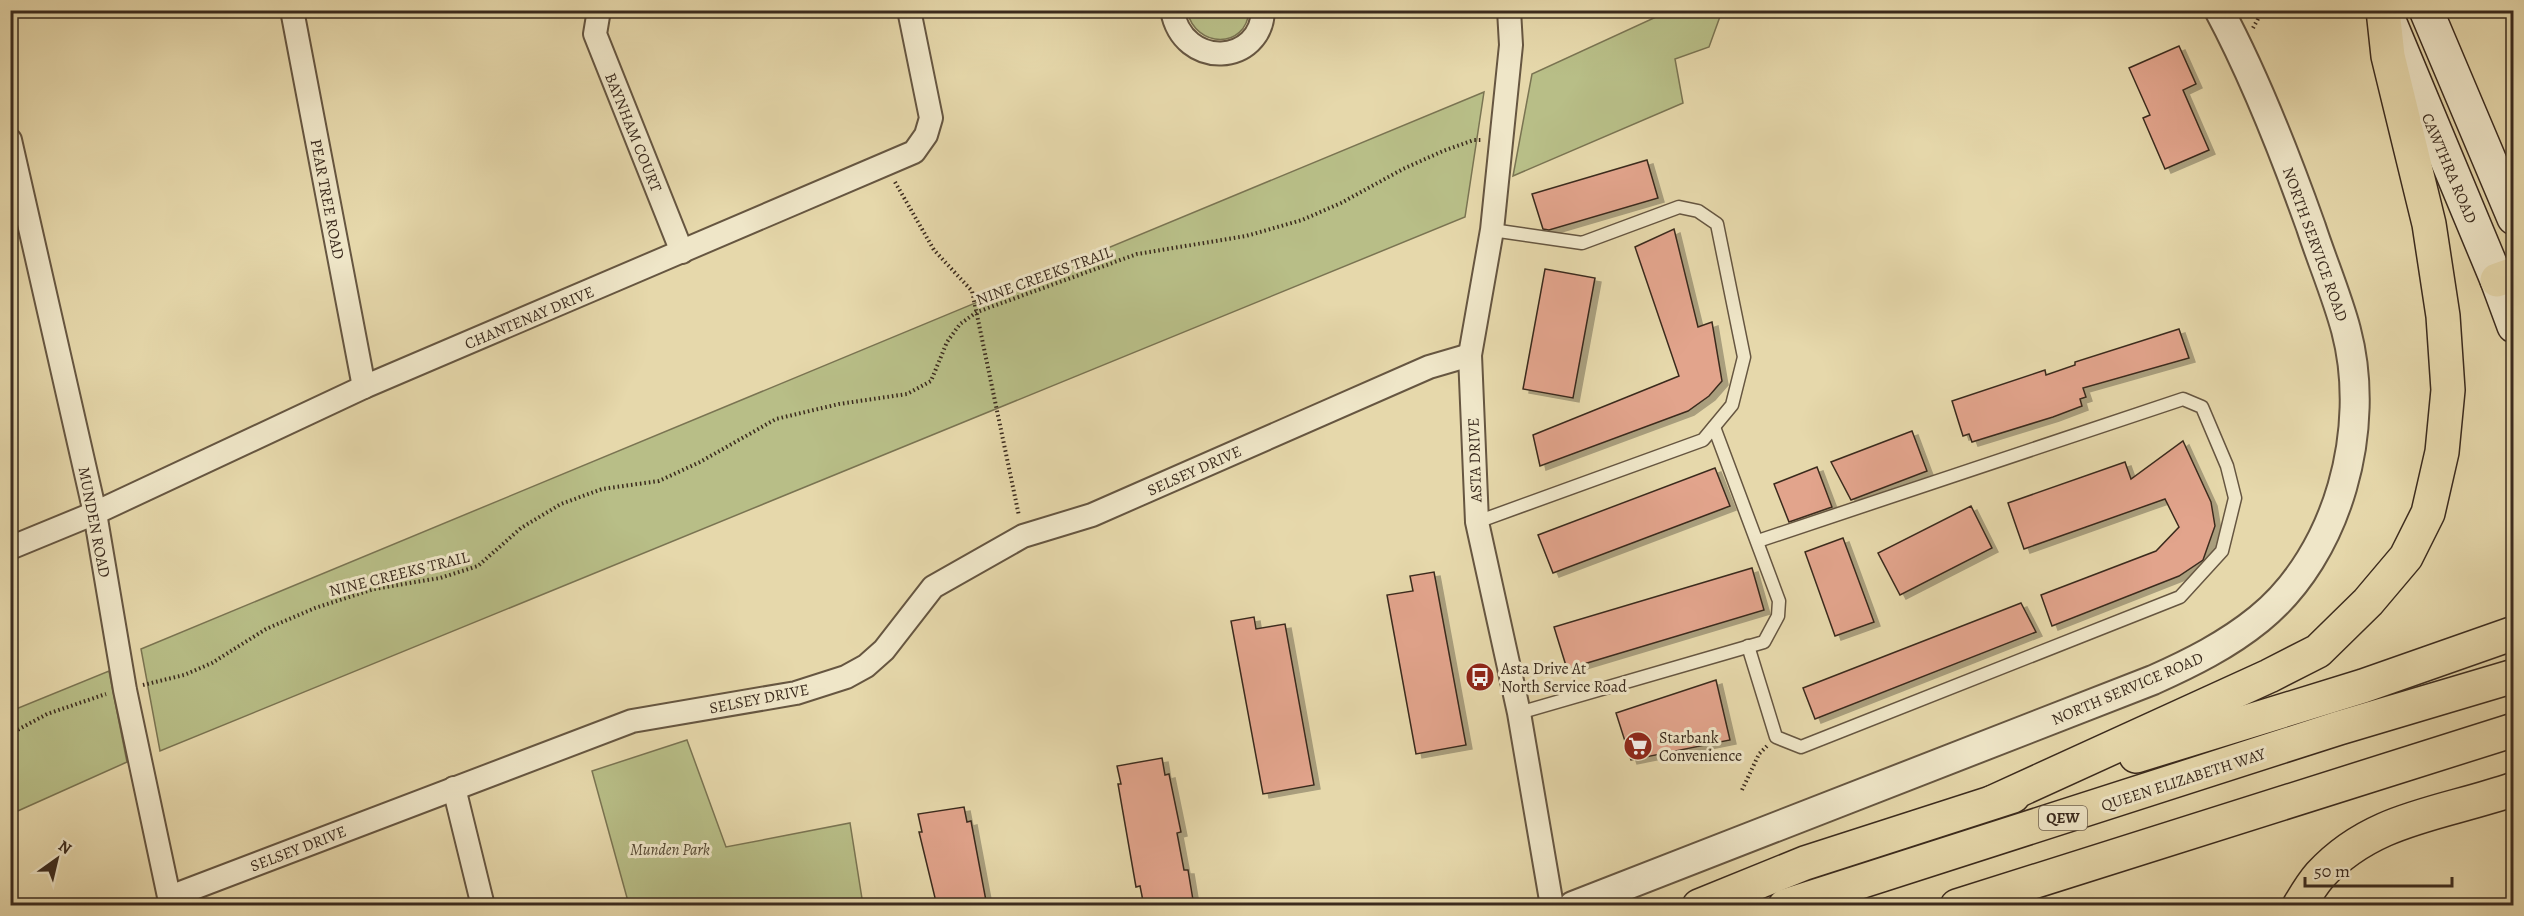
<svg xmlns="http://www.w3.org/2000/svg" width="2524" height="916" font-family="Alegreya,serif">
	<style>
		.green { fill: #b8be87; stroke: #7a7452; stroke-width: 1.5 }
		.building { fill: #e2a48c; stroke: #3b2b1e; stroke-width: 1.5; filter: url(#shadow) }
		.lines { fill: none; stroke-linecap: round; stroke-linejoin: round }
		.service-casing { stroke: #665641; stroke-width: 15 }
		.minor-casing { stroke: #665641; stroke-width: 26 }
		.tertiary-casing { stroke: #665641; stroke-width: 32 }
		.secondary-casing { stroke: #3b2b1e; stroke-width: 36 }
		.motorway-casing { stroke: #3b2b1e; stroke-width: 36 }
		.path { stroke: #3b2b1e; stroke-width: 4; stroke-dasharray: 1.5 3; stroke-linecap: butt }
		.service { stroke: #efe6c8; stroke-width: 12 }
		.minor { stroke: #efe6c8; stroke-width: 22 }
		.tertiary { stroke: #efe6c8; stroke-width: 28 }
		.secondary { stroke: #efe6c8; stroke-width: 33 }
		.motorway { stroke: #e6d8ab; stroke-width: 33 }
		.labels { text-anchor: middle; stroke-width: 6; stroke-linejoin: round; paint-order: stroke }
		.shield { fill: #efe6c8; stroke: #716351; stroke-width: 1.5 }
		.shield-label { font-size: 15px; font-weight: bold; fill: #3b2b1e }
		.street-label { font-size: 16px; fill: #3b2b1e; stroke: #efe6c8 }
		.poi-label { font-size: 16px; fill: #3b2b1e; stroke: #efe6c8; text-anchor: start }
		.park-label { font-size: 16px; font-style: italic; fill: #544833; stroke: #efe6c8 }
	</style>
	<defs>
		<filter id="shadow"><feDropShadow dx="6" dy="4" stdDeviation="0" flood-color="#0004"/></filter>
	</defs>
	<rect width="100%" height="100%" fill="#e6d8ab"/>
	<filter id="stains"><feTurbulence type="fractalNoise" baseFrequency=".00333" numOctaves="4"/><feColorMatrix values="0 0 0 0 .2 0 0 0 0 .09 0 0 0 0 .02 0 0 0 .5 -.17"/></filter>
	<radialGradient id="worn" r=".72"><stop offset=".6" stop-color="#630" stop-opacity="0"/><stop offset="1" stop-color="#630" stop-opacity=".3"/></radialGradient>
	<g class="green">
		<path d="M1187,11V10L1249,11C1246,49 1196,49 1187,11Z"/>
		<polygon points="1669,11 1722,11 1709,47 1675,59 1683,103 1513,176 1532,74"/>
		<polygon points="1484,92 1465,217 160,751 141,649"/>
		<polygon points="109,671 127,762 11,814 11,711"/>
		<polygon points="687,740 726,847 850,823 863,905 629,905 592,771"/>
	</g>
	<g class="building">
		<polygon points="2179,46 2196,84 2183,90 2209,150 2165,169 2143,118 2150,115 2129,68"/>
		<polygon points="1647,160 1658,198 1549,230 1543,229 1532,194"/>
		<polygon points="1674,229 1698,327 1712,322 1722,381 1709,396 1688,411 1540,466 1533,435 1679,376 1635,247"/>
		<polygon points="1545,269 1595,278 1573,398 1523,389"/>
		<polygon points="2179,329 2189,358 2083,388 2086,397 2080,399 2082,406 2053,417 1972,442 1969,434 1963,436 1952,401 2045,370 2046,375 2075,365 2075,362"/>
		<polygon points="1912,431 1927,471 1851,500 1831,462"/>
		<polygon points="2183,441 2211,502 2215,526 2203,560 2179,576 2052,626 2041,595 2156,551 2179,527 2165,499 2024,549 2008,503 2125,462 2131,479"/>
		<polygon points="1817,467 1832,507 1789,522 1774,484"/>
		<polygon points="1715,468 1730,506 1553,573 1538,535"/>
		<polygon points="1971,506 1992,548 1900,595 1878,553"/>
		<polygon points="1843,538 1874,622 1835,636 1805,552"/>
		<polygon points="1752,568 1764,610 1567,669 1554,627"/>
		<polygon points="1434,572 1466,745 1416,754 1387,595 1413,591 1410,576"/>
		<polygon points="2021,603 2036,632 1815,719 1803,688"/>
		<polygon points="1254,617 1256,629 1285,624 1314,785 1263,794 1231,621"/>
		<polygon points="1716,680 1730,740 1631,760 1616,713"/>
		<polygon points="1162,758 1165,775 1169,774 1181,832 1177,833 1184,870 1188,870 1194,906 1144,906 1140,886 1136,887 1118,784 1121,784 1117,766"/>
		<polygon points="964,807 967,822 971,821 987,906 937,906 919,832 922,832 918,814"/>
	</g>
	<g class="lines">
		<g class="service-casing">
			<g id="service">
				<polyline points="1477,522 1703,440 1732,405 1744,357 1717,224 1698,211 1679,207 1582,243 1492,230"/>
				<polyline points="1748,646 1776,737 1801,747 2180,597 2222,551 2235,498 2227,466 2202,407 2183,399 1758,541"/>
				<polyline points="1519,713 1764,642 1778,616 1779,601 1714,427"/>
			</g>
		</g>
		<g class="minor-casing">
			<g id="minor">
				<polyline points="292,10 364,387"/>
				<polyline points="599,10 595,34 682,252"/>
				<path d="M1172,10C1183,71 1262,65 1263,10"/>
				<polyline points="1509,10 1511,45 1492,230 1470,355 1477,522 1519,713 1552,906"/>
				<polyline points="10,140 95,513 125,690 171,906"/>
				<polyline points="10,548 95,513 364,387 914,152 926,135 931,118 909,10"/>
				<polyline points="454,788 483,906"/>
				<polyline points="170,897 632,721 796,693 846,677 866,666 884,650 933,587 1023,536 1092,515 1429,367 1470,355"/>
			</g>
		</g>
		<g class="tertiary-casing">
			<path id="tertiary" d="M1573,906L2153,680C2191,663 2227,645 2259,619C2339,554 2372,428 2346,330C2337,296 2322,261 2311,227C2285,154 2256,79 2219,10"/>
		</g>
		<g class="secondary-casing">
			<g id="secondary">
				<polyline points="2426,10 2514,218"/>
				<polyline points="2390,23 2497,280 2514,326"/>
			</g>
		</g>
		<g class="motorway-casing">
			<g id="motorway">
				<polyline points="2497,280 2514,274"/>
				<polyline points="2136,756 2363,686 2514,633"/>
				<polyline points="1993,802 2269,676 2318,651 2368,602 2406,557 2428,513 2442,452 2448,390 2443,316 2429,224 2388,56 2383,10"/>
				<polyline points="1699,906 1805,863 2013,796"/>
				<polyline points="1785,906 2339,728 2514,676"/>
				<polyline points="1957,906 2514,730"/>
				<path d="M2299,906C2305,896 2312,884 2320,875C2373,817 2443,814 2514,789"/>
			</g>
		</g>
		<g class="path">
			<polyline points="2253,28 2263,10"/>
			<polyline points="895,182 934,250 972,291 1019,516"/>
			<polyline points="143,685 184,675 212,663 266,629 315,608 374,589 440,578 478,566 521,528 561,504 602,489 659,481 700,462 776,419 839,404 907,394 931,381 947,342 960,324 977,312 1137,254 1246,236 1302,220 1341,203 1403,169 1443,151 1474,140 1483,140"/>
			<polyline points="10,734 47,714 106,694"/>
			<polyline points="1742,790 1759,754 1767,746"/>
		</g>
		<use href="#service" class="service"/>
		<use href="#minor" class="minor"/>
		<use href="#tertiary" class="tertiary"/>
		<use href="#secondary" class="secondary"/>
		<use href="#motorway" class="motorway"/>
	</g>
	<defs>
		<g id="bus-disc" transform="scale(1.5)"><circle r="9.5" fill="#8f2418" stroke="#efe6c8"/><path d="M-5-6H5V4H4V6H2V4H-2V6H-4V4H-5ZM-3.5-4V0h7V-4ZM-3.5 1.2v1.5H-2V1.2ZM2 1.2v1.5H3.5V1.2Z" fill="#fff"/></g>
		<g id="supermarket-disc" transform="scale(1.5)"><circle r="9.5" fill="#8f2418" stroke="#efe6c8"/><path d="M-6-5.5h2.5l.6 2H6L4.5 2H-2.5L-4.4-4H-6ZM-1.5 3.2a1.3 1.3 0 1 0 .1 0ZM3 3.2a1.3 1.3 0 1 0 .1 0Z" fill="#fff"/></g>
	</defs>
	<g fill-rule="evenodd">
		<use href="#bus-disc" x="1480" y="677"/>
		<use href="#supermarket-disc" x="1638" y="746"/>
	</g>
	<g class="labels">
		<rect class="shield" x="2039" y="806" width="48" height="24" rx="4.5"/>
		<g class="shield-label">
			<text x="2063" y="823">QEW</text>
		</g>
		<g class="street-label">
			<text transform="translate(634 132) rotate(68)" y="6">BAYNHAM COURT</text>
			<text transform="translate(2450 168) rotate(67)" y="6">CAWTHRA ROAD</text>
			<text transform="translate(328 199) rotate(79)" y="6">PEAR TREE ROAD</text>
			<text transform="translate(2316 244) rotate(70)" y="6">NORTH SERVICE ROAD</text>
			<text transform="translate(1044 275) rotate(-20)" y="6">NINE CREEKS TRAIL</text>
			<text transform="translate(529 317) rotate(-23)" y="6">CHANTENAY DRIVE</text>
			<text transform="translate(1474 460) rotate(-92)" y="6">ASTA DRIVE</text>
			<text transform="translate(1194 470) rotate(-24)" y="6">SELSEY DRIVE</text>
			<text transform="translate(95 522) rotate(79)" y="6">MUNDEN ROAD</text>
			<text transform="translate(399 573) rotate(-14)" y="6">NINE CREEKS TRAIL</text>
			<text transform="translate(2127 688) rotate(-23)" y="6">NORTH SERVICE ROAD</text>
			<text transform="translate(759 698) rotate(-11)" y="6">SELSEY DRIVE</text>
			<text transform="translate(2183 779) rotate(-18)" y="6">QUEEN ELIZABETH WAY</text>
			<text transform="translate(298 848) rotate(-21)" y="6">SELSEY DRIVE</text>
		</g>
		<g class="poi-label">
			<text x="1501" y="674">Asta Drive At<tspan x="1501" dy="18">North Service Road</tspan></text>
			<text x="1659" y="743">Starbank<tspan x="1659" dy="18">Convenience</tspan></text>
		</g>
		<g class="park-label">
			<text x="670" y="855">Munden Park</text>
		</g>
	</g>
	<rect width="2524" height="916" fill="none" stroke="#e6d8ab" stroke-width="36"/>
	<rect x="12" y="12" width="2500" height="892" fill="none" stroke="#3b2b1e" stroke-width="3"/>
	<rect x="18" y="18" width="2488" height="880" fill="none" stroke="#3b2b1e" stroke-width="1.5"/>
	<g transform="translate(57 859) rotate(34)" stroke="#efe6c8" stroke-width="4.5" paint-order="stroke">
	<path d="M0-4.5L10 22L0 15L-10 22Z" fill="#3b2b1e"/>
	<text y="-9" font-size="16" font-weight="bold" text-anchor="middle" fill="#3b2b1e">N</text>
	</g>
	<path d="M2305 877v9h147v-9" fill="none" stroke="#3b2b1e" stroke-width="3"/>
	<text x="2314" y="877" font-size="18" fill="#3b2b1e" stroke="#efe6c8" stroke-width="4.5" paint-order="stroke">50 m</text>
	<rect width="100%" height="100%" filter="url(#stains)"/>
	<rect width="100%" height="100%" fill="url(#worn)"/>
</svg>
